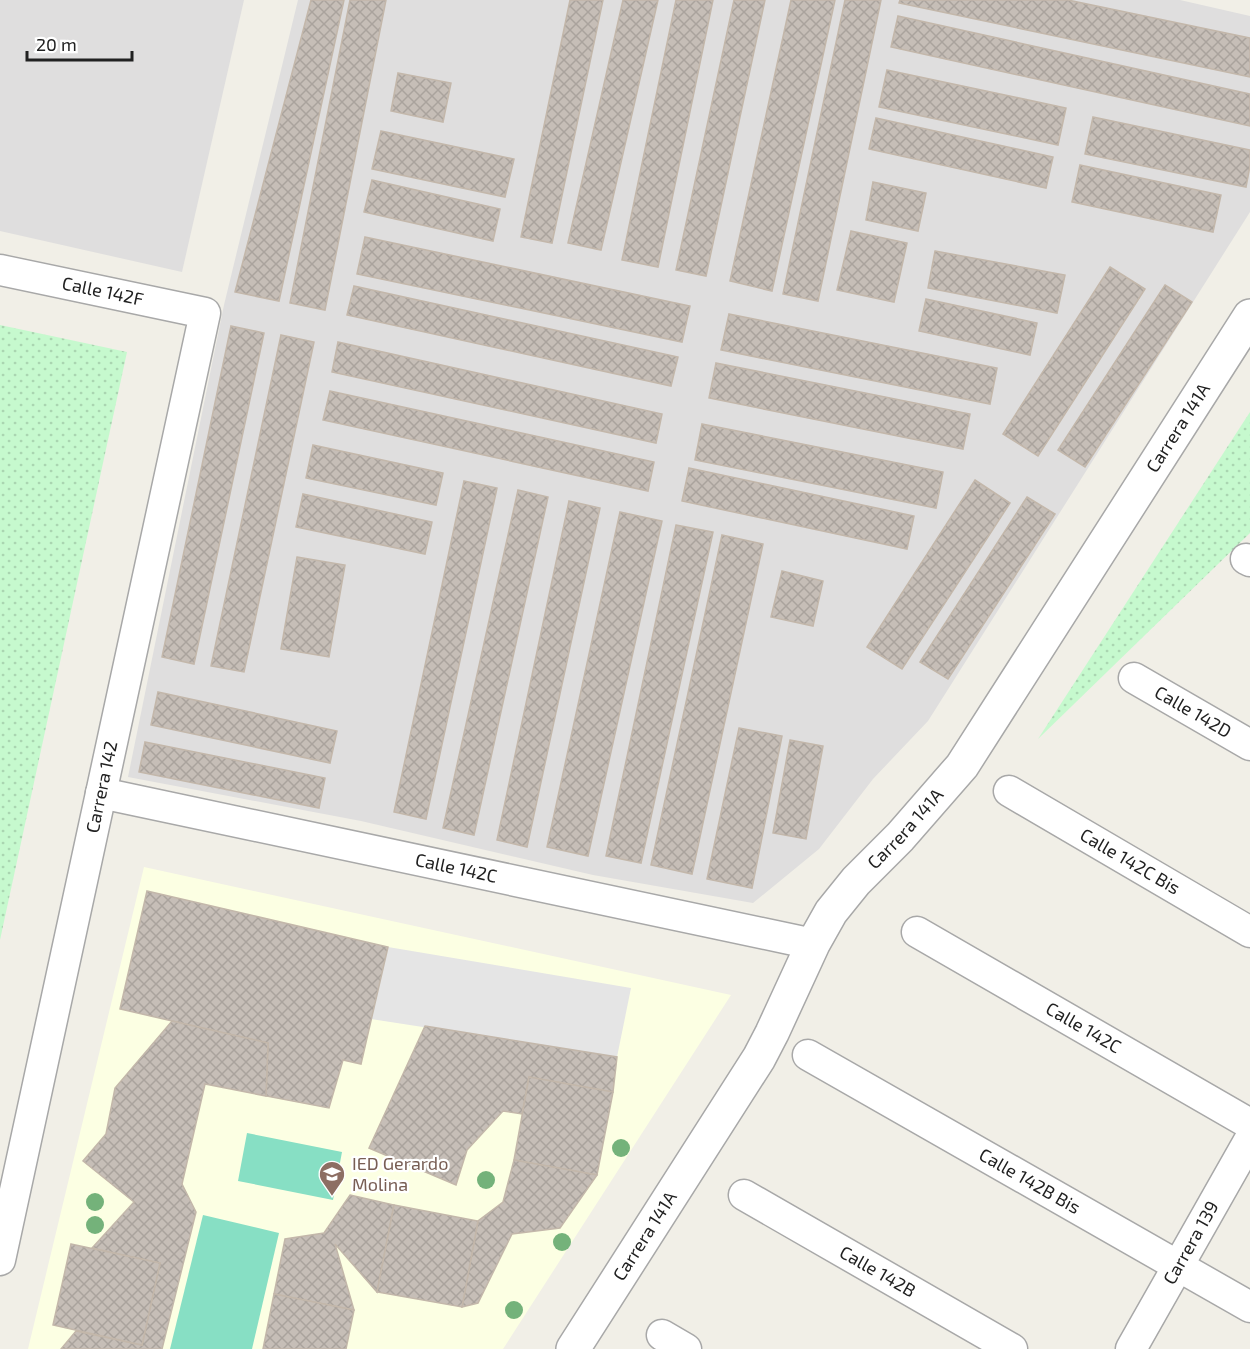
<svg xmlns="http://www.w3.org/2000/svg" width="1250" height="1349" font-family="'Exo 2',sans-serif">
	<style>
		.residential { fill: #dfdede }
		.education { fill: #fcffe3 }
		.park { fill: url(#park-dots) }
		.pitch { fill: #87dfc4 }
		.parking { fill: #e5e5e5 }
		.building { fill: url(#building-cross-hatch); stroke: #c3b7aa; stroke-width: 1.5 }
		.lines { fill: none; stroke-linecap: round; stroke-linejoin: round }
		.minor-casing { stroke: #a8a8a8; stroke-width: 33 }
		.tertiary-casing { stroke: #a8a8a8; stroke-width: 36 }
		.minor { stroke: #fff; stroke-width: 30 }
		.tertiary { stroke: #fff; stroke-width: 33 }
		.tree { fill: #74b27a }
		.labels { text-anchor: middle; stroke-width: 4.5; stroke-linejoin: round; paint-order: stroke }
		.street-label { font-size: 18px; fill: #212121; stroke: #fff }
		.education-label { font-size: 18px; fill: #785e54; stroke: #fff; text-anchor: start }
	</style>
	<defs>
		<pattern id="park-dots" width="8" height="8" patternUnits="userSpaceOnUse" patternTransform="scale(1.5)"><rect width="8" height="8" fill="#c6f9ce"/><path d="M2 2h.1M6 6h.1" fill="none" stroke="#aad5b1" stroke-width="1.8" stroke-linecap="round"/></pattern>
		<pattern id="building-cross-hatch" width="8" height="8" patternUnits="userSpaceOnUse" patternTransform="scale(1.5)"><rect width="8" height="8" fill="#c6beb7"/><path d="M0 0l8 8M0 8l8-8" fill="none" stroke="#aaa39d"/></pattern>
	</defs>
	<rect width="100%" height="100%" fill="#f1efe7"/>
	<g class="residential">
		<polygon points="0,0 244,0 182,272 0,231"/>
		<polygon points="298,0 1180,0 1250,16 1250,212 928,721 873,779 819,849 753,903 593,875 361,821 128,777 224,305"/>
	</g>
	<polygon class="education" points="144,867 731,995 503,1349 28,1349"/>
	<g class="park">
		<polygon points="0,325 127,352 0,940"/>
		<polygon points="1250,412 1250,533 1038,739"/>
	</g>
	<g class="pitch">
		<polygon points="247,1133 342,1152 333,1200 238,1181"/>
		<polygon points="203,1215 279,1233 252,1349 170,1349"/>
	</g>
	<polygon class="parking" points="388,947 631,988 617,1057 371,1019"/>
	<g class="building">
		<polygon points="311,0 344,0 279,301 235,292"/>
		<polygon points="350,0 386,0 325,310 290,303"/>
		<polygon points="570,0 603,0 552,243 521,237"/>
		<polygon points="623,0 658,0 601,250 568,243"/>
		<polygon points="676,0 713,0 658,267 622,260"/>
		<polygon points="734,0 765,0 706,276 676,270"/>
		<polygon points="791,0 835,0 772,291 730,281"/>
		<polygon points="845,0 881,0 818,301 783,294"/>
		<polygon points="900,0 1068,0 1250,38 1250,77 899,3"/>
		<polygon points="898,16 1250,94 1250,126 891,47"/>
		<polygon points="887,70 1066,108 1058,145 879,107"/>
		<polygon points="398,73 451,83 443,122 391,111"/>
		<polygon points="1093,117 1250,150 1250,166 1246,187 1085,154"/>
		<polygon points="876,118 1053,157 1046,188 869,149"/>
		<polygon points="381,131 514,159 505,197 372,169"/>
		<polygon points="1080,165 1221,195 1213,232 1072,202"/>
		<polygon points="372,180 500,209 493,241 364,212"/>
		<polygon points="873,182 926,193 918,231 866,220"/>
		<polygon points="851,231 907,243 894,302 837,290"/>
		<polygon points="365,237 690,306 682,342 357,274"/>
		<polygon points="935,251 1065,275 1057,313 928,288"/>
		<polygon points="1110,267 1145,289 1038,456 1003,434"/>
		<polygon points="1165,285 1192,302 1085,467 1058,450"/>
		<polygon points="354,286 678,357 671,386 347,315"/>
		<polygon points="926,299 1037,323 1030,355 919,331"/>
		<polygon points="729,314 997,368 990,404 721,350"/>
		<polygon points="231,326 264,333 194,664 162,657"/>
		<polygon points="281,335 314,342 244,672 211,666"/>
		<polygon points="338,342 662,414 656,443 332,372"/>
		<polygon points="716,363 970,414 963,449 709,398"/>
		<polygon points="330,391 654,462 648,491 323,420"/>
		<polygon points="702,424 943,472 936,508 695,460"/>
		<polygon points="313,445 443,473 436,505 306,478"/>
		<polygon points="689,468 914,516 907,549 682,501"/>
		<polygon points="975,480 1010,503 902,669 867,647"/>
		<polygon points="464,481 497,488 426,819 394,812"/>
		<polygon points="518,490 548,497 474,835 443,828"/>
		<polygon points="303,494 432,522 425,554 296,527"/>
		<polygon points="1027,497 1055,514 948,679 920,662"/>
		<polygon points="569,501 600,508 527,847 497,840"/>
		<polygon points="620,512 662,521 588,856 547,847"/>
		<polygon points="676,525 713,532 641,863 606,856"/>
		<polygon points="722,535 763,544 692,874 651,865"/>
		<polygon points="297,557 345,565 329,657 281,649"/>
		<polygon points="782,571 823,581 813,626 771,617"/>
		<polygon points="158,692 337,731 330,763 151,725"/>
		<polygon points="739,728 782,736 752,888 707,879"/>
		<polygon points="790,740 823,746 806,839 773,833"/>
		<polygon points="145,742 325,778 319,808 139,772"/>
		<polygon points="147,891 388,947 361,1064 343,1060 329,1108 266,1096 268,1043 120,1009"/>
		<polygon points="172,1021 268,1043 266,1096 205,1084 182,1184 196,1212 162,1349 61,1349 76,1331 142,1345 160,1263 92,1248 134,1202 83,1161 106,1134 115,1088"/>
		<polygon points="425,1026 617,1057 613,1092 529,1077 522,1114 503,1111 467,1150 456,1185 369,1148"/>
		<polygon points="529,1077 613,1092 597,1175 514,1160"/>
		<polygon points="514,1160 597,1175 560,1228 512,1234 478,1303 462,1307 478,1221 503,1202"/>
		<polygon points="350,1195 394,1205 377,1292 335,1244 354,1310 274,1294 285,1239 324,1233"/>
		<polygon points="394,1205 478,1221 462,1307 377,1292"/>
		<polygon points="71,1244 160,1263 142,1345 53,1325"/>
		<polygon points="274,1294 354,1310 346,1349 263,1349"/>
	</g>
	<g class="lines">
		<g class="minor-casing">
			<g id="minor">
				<path id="s1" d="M0,270L205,313L0,1260"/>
				<polyline points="1246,559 1250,561"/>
				<path id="s2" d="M1134,678L1250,745"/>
				<path id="s3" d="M1009,791L1250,932"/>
				<path id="s4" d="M101,793L813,944"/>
				<path id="s5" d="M917,932L1250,1124"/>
				<path id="s6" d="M808,1055L1250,1307"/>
				<path id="s7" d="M744,1195L1012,1349"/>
				<polyline points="662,1335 686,1349"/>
				<path id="s8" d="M1131,1349L1250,1139"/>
			</g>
		</g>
		<g class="tertiary-casing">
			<g id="tertiary">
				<path id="s9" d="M573,1349L759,1058L772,1033L813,944L831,912L856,881L900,837L962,766L1250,316"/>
			</g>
		</g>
		<use href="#minor" class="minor"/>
		<use href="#tertiary" class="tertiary"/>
	</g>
	<g class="tree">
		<circle cx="621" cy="1148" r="9"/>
		<circle cx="486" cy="1180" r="9"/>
		<circle cx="95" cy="1202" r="9"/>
		<circle cx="95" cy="1225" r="9"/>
		<circle cx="562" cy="1242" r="9"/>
		<circle cx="514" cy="1310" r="9"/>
	</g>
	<defs>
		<g id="school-pin" transform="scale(1.35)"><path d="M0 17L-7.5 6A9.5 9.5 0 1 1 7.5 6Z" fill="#8d6e63" stroke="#fff"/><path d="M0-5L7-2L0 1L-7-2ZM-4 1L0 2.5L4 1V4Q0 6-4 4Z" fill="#fff"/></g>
	</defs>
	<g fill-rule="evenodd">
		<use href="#school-pin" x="332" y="1174"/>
	</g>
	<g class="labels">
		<g class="street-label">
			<text dy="6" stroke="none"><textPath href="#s1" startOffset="105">Calle 142F</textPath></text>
			<text dy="6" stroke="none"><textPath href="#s9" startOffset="1106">Carrera 141A</textPath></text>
			<text dy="6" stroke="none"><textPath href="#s2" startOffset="68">Calle 142D</textPath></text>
			<text transform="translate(102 787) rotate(-78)" y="6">Carrera 142</text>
			<text dy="6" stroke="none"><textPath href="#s9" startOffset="620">Carrera 141A</textPath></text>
			<text dy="6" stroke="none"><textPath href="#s3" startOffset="140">Calle 142C Bis</textPath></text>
			<text dy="6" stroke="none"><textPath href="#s4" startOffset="363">Calle 142C</textPath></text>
			<text dy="6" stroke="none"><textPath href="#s5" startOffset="192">Calle 142C</textPath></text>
			<text dy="6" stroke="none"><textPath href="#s6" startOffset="255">Calle 142B Bis</textPath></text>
			<text dy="6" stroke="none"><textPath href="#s9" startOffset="134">Carrera 141A</textPath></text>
			<text dy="6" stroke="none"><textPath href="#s8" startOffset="122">Carrera 139</textPath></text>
			<text dy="6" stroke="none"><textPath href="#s7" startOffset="154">Calle 142B</textPath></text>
		</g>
		<g class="education-label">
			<text x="352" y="1170">IED Gerardo<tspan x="352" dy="21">Molina</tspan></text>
		</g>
	</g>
	<path d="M27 51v9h105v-9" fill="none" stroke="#212121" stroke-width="3"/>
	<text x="36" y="51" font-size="18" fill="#212121" stroke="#ffffff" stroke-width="4.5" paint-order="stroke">20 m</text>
</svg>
